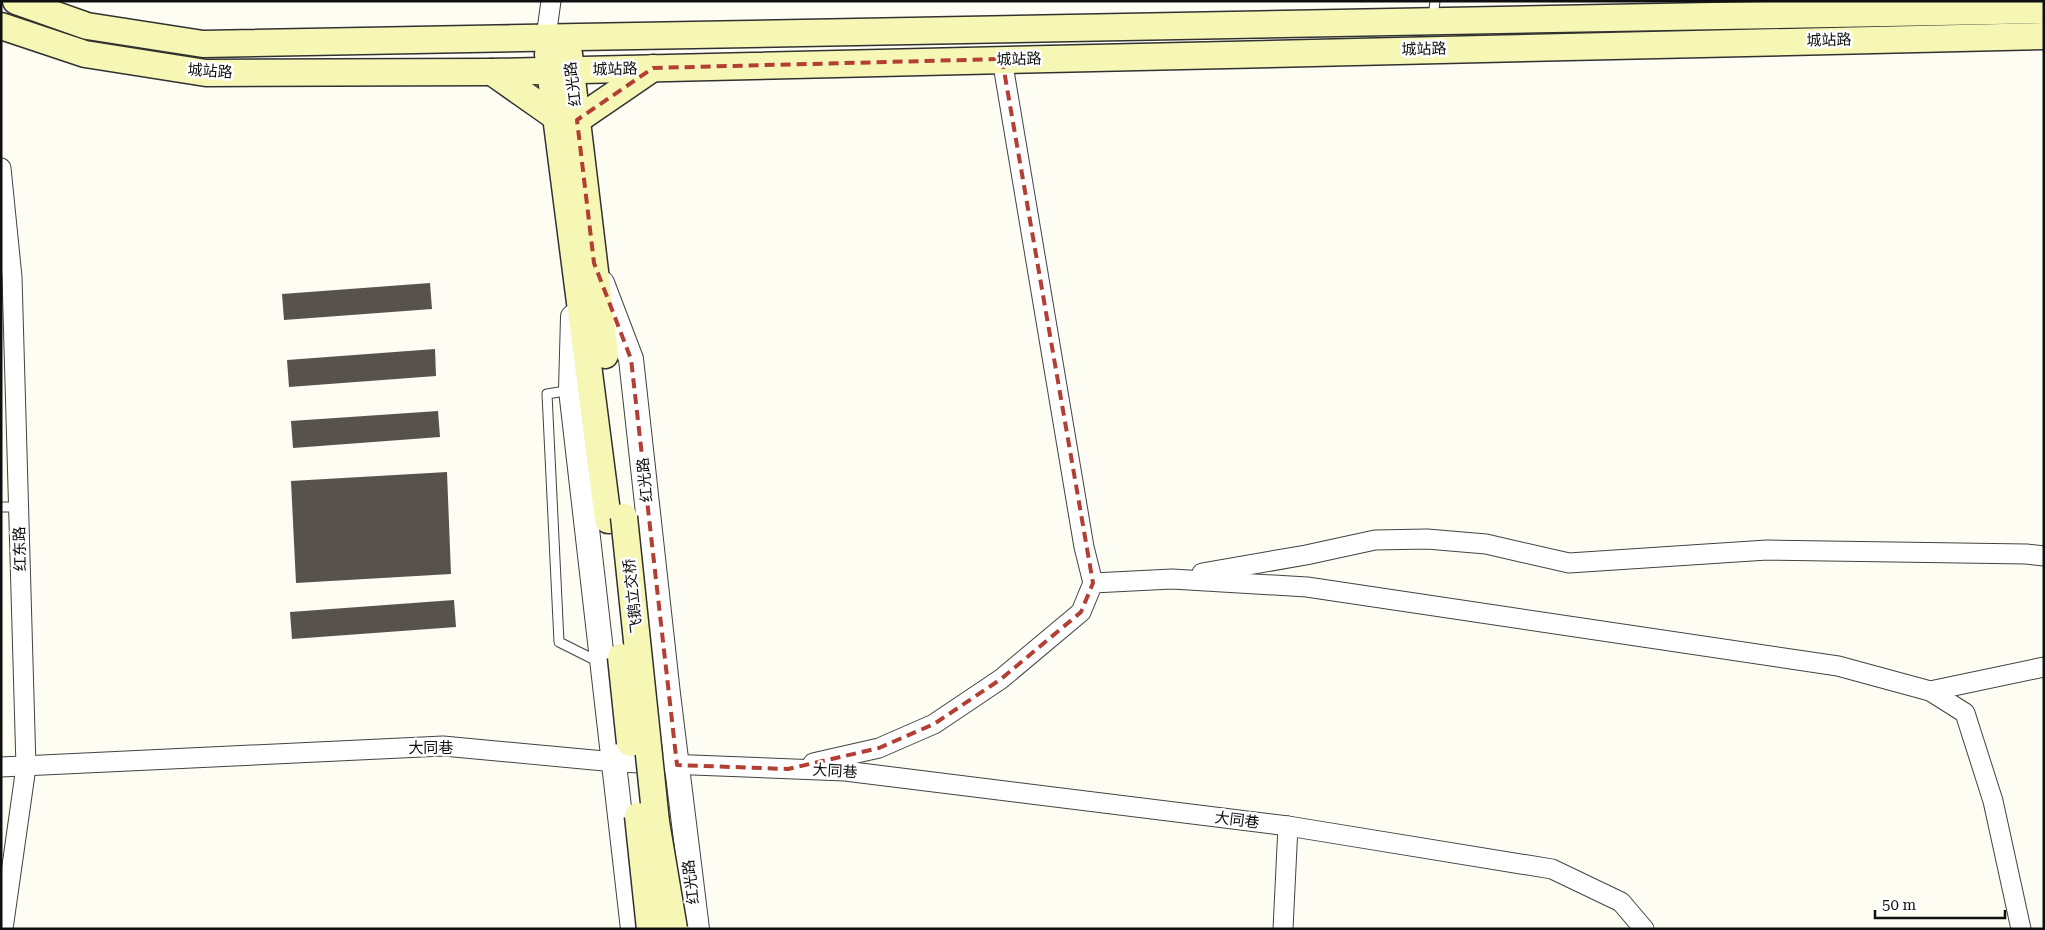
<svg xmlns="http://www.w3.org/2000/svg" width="2045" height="930" font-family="'Roboto Serif','Noto Sans SC',serif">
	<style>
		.building { fill: #57524d }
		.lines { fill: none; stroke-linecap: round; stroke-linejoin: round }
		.service-casing { stroke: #424242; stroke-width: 11 }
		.minor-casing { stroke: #424242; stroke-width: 21 }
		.tertiary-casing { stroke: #424242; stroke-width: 26 }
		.secondary-casing { stroke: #313131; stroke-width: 29 }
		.service { stroke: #fff; stroke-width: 9 }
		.minor { stroke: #fff; stroke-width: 19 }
		.tertiary { stroke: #fff; stroke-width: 24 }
		.secondary { stroke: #f6f7b5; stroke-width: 26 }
		.secondary-bridge-casing { stroke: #313131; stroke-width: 29; stroke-linecap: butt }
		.secondary-bridge { stroke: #f6f7b5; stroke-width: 26 }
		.marked { fill: none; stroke: #b33e34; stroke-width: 4; stroke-dasharray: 10 6; stroke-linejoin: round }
		.labels { text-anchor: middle; stroke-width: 5; stroke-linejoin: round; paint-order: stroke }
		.street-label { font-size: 15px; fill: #0f0f0f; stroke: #fff }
	</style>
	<rect width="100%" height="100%" fill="#fefdf3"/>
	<g class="building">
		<polygon points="430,283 432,309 284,320 282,294"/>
		<polygon points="435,349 436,376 289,387 287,360"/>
		<polygon points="438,411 440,437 293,448 291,421"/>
		<polygon points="447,472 451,574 296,583 291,481"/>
		<polygon points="454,600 456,627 292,639 290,612"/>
	</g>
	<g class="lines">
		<g class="service-casing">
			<g id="service">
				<polyline points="1433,18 1435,1"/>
				<polyline points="571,390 547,394 559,642 599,662"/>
				<polyline points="1,507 19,507"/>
			</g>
		</g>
		<g class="minor-casing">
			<g id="minor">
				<polyline points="546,37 551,1"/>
				<polyline points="1002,59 1084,547 1093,583"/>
				<polyline points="1,168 12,277 26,767 3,929"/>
				<polyline points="1202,573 1306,555 1375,540 1427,539 1486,544 1569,563 1767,550 2026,554 2044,556"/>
				<polyline points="1930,691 2044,667"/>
				<polyline points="813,763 879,748 934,724 1001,679 1081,612 1093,583 1172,579 1307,587 1838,666 1930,691 1965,713 1993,801 2021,929"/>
				<polyline points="1,767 443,746 615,762 845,771 1288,826 1552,869 1621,902 1644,929"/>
				<polyline points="1283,929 1288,826"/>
			</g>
		</g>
		<g class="tertiary-casing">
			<g id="tertiary">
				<polyline points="602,283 631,359 668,694 697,929"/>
				<polyline points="573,317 571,390 633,929"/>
			</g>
		</g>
		<g class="secondary-casing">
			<g id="secondary">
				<polyline points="16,1 87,26 203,44 2044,10"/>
				<polyline points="1,26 85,54 206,73 492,72 2044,36"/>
				<polyline points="548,54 608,520"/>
				<polyline points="569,54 605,355"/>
				<polyline points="492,72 556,117"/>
				<polyline points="577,120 653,68"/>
			</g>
		</g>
		<use href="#service" class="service"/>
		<use href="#minor" class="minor"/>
		<use href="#tertiary" class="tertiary"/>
		<use href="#secondary" class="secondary"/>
		<g class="secondary-bridge-casing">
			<g id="secondary-bridge">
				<polyline points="624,517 656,822 674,929"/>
				<polyline points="621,657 630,743"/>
				<polyline points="638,816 650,929"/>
			</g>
		</g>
		<use href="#secondary-bridge" class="secondary-bridge"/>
	</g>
	<path class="marked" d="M1002,59L1093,583L1081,612L1001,679L934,724L879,748L788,769L677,765L631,359L594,263L577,120L653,68Z"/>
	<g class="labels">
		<g class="street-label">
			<text transform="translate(1829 40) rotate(-1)" y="5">城站路</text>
			<text transform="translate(1424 49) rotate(-1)" y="5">城站路</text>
			<text transform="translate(1019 59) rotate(-1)" y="5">城站路</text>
			<text transform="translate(615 69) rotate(-1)" y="5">城站路</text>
			<text transform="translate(210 71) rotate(4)" y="5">城站路</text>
			<text transform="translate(573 84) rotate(-97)" y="5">红光路</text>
			<text transform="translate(645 480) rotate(-96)" y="5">红光路</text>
			<text transform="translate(20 549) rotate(-92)" y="5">红东路</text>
			<text transform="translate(633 596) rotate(-96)" y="5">飞鹅立交桥</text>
			<text x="431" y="753">大同巷</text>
			<text transform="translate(835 771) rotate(3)" y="5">大同巷</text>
			<text transform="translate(1237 820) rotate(7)" y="5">大同巷</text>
			<text transform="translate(691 882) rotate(-97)" y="5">红光路</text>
		</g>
	</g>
	<rect width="2045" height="930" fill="none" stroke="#0f0f0f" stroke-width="5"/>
	<path d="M1875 910v8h130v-8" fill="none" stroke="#0f0f0f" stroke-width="2.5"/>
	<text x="1882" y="910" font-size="15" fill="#0f0f0f" stroke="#ffffff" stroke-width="4" paint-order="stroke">50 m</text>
</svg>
